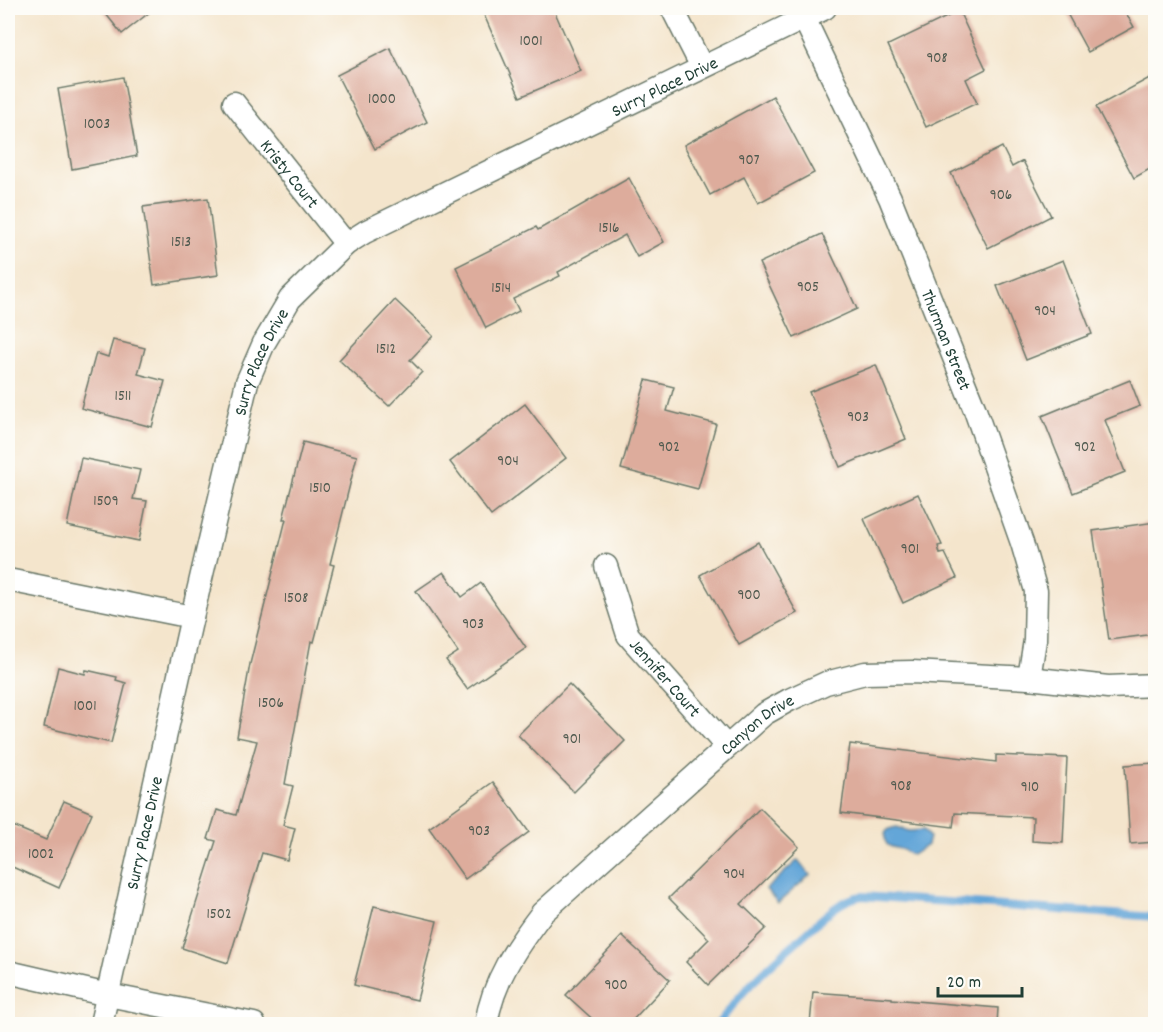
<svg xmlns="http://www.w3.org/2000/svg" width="1163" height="1032" font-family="Dekko,sans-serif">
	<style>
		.water { fill: #64a6d8; stroke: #427286; stroke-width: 1.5 }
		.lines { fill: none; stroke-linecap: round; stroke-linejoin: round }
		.stream { stroke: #64a6d8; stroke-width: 8 }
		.building { fill: #ddac9c }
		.street-casing { stroke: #6a7869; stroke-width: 25 }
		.street { stroke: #fff; stroke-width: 22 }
		.labels { text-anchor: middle; stroke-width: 4.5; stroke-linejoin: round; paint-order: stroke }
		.number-label { font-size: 15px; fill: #4e594e }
		.street-label { font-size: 18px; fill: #1f3d34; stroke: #fdfcf7 }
	</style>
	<rect width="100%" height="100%" fill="#fdfcf7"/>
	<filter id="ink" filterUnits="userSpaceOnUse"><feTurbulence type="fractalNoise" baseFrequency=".0167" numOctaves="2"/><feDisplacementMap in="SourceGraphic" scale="12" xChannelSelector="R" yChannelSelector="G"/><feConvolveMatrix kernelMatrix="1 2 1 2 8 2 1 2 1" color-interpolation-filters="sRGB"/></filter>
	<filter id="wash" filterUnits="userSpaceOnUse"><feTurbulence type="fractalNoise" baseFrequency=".008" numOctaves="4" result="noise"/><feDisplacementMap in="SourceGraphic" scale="24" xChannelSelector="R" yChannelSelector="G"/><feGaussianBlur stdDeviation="1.35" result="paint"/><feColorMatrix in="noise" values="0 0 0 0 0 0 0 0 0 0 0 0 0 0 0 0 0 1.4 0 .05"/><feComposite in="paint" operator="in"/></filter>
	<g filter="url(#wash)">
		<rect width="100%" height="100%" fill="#f4e5cc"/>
		<g class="water">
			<path d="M897,827L909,831L924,830L929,837L927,845L912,855C909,854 906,851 903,850C895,847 883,848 885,835C886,829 891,828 897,827Z"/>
			<polygon points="798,860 810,875 778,903 766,889"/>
		</g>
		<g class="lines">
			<path class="stream" d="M718,1024C725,1015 733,1005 741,995C760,973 783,954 805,934C822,919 838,900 862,896L1156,917"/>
		</g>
		<g id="blocks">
			<g class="building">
				<polygon points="101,8 155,8 122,34"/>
				<polygon points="481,8 553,8 581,71 520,97"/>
				<polygon points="1064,8 1123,8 1134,27 1088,52"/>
				<polygon points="959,11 986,69 966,79 977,103 926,127 888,45"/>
				<polygon points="390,48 427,122 375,149 337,75"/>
				<polygon points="1155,75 1155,166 1134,178 1096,107"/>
				<polygon points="123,77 137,156 72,169 58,89"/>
				<polygon points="773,96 814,173 758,203 744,177 710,195 684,145"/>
				<polygon points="1002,147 1012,167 1023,161 1051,216 988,248 951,173"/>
				<polygon points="629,178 664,242 637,257 625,235 558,272 560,276 513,299 519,311 486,328 456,267 536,227 538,230"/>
				<polygon points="208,198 218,275 154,285 143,207"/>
				<polygon points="822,234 857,309 794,338 759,263"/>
				<polygon points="1063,260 1092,334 1026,360 997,286"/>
				<polygon points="395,300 433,336 410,360 422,372 389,406 339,360"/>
				<polygon points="113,340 145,348 138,374 165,381 152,427 81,408 96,353 108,357"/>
				<polygon points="876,365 906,439 840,467 809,392"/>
				<polygon points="646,380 674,387 667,411 716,424 698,489 621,469"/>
				<polygon points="1130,380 1140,406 1105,420 1125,472 1073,493 1042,416"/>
				<polygon points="525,404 566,458 491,516 450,462"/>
				<polygon points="303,442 357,456 330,564 334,565 314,642 311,641 285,784 293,786 283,825 295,828 287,860 262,853 228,963 182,948 216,841 208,839 217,810 236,815 257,741 237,737 250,664 286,519 283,519"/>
				<polygon points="81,458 140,470 133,499 147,501 139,541 67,526"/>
				<polygon points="918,494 942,545 938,546 940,554 945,553 957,578 903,603 864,519"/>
				<polygon points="1155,522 1155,634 1109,640 1093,531"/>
				<polygon points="758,542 797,613 739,645 700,575"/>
				<polygon points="444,572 462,597 481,583 526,648 467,689 446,660 458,652 416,591"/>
				<polygon points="58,667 85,674 86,670 117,677 116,680 126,683 111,743 44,727"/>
				<polygon points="569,684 625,741 574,792 518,735"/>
				<polygon points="850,744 996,762 996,755 1067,758 1063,843 1032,841 1033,817 955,813 953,827 841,813"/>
				<polygon points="1155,763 1155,842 1130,844 1125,765"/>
				<polygon points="493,782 529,832 465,879 429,828"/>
				<polygon points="64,801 92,813 59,888 8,865 8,824 46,840"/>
				<polygon points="760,808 799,847 741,904 766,928 708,985 686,962 709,939 669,898"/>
				<polygon points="374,906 437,921 417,1000 354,985"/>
				<polygon points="622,936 670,980 629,1024 598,1024 566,995"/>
				<polygon points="813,992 892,998 892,999 998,1008 997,1024 810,1024"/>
			</g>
		</g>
	</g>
	<g filter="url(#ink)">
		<use href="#blocks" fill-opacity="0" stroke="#6a7869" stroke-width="1.5"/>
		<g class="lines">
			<g class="street-casing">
				<g id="street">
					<polyline points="672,8 702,67"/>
					<path id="s1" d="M804,18L890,198L975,410L1022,543L1036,591L1035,640L1029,678"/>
					<path id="s2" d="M234,103L346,244"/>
					<path id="s3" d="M606,566L628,635L727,747"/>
					<polyline points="8,580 192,617"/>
					<polyline points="8,972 108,995 254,1024"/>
					<path id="s4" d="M101,1024L192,617L247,382L264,343L290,299L346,244L365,232L825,8"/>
					<path id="s5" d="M486,1024C493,981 516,947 542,913L764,714L789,700L826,683L865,673L912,672L1029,678L1108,687L1156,685"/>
				</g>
			</g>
			<use href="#street" class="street"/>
		</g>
	</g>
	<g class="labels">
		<g class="number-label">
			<text x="531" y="45">1001</text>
			<text x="937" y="62">908</text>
			<text x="382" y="103">1000</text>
			<text x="97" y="128">1003</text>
			<text x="749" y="164">907</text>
			<text x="1001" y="199">906</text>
			<text x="609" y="232">1516</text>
			<text x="181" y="246">1513</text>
			<text x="808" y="291">905</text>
			<text x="501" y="292">1514</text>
			<text x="1045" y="315">904</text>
			<text x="386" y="353">1512</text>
			<text x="123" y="400">1511</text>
			<text x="858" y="421">903</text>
			<text x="669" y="451">902</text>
			<text x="1085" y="451">902</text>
			<text x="508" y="465">904</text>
			<text x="320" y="492">1510</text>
			<text x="106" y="505">1509</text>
			<text x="910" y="553">901</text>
			<text x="749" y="599">900</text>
			<text x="296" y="602">1508</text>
			<text x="473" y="628">903</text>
			<text x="271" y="707">1506</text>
			<text x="85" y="710">1001</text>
			<text x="572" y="743">901</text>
			<text x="901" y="790">908</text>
			<text x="1030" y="791">910</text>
			<text x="479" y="835">903</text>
			<text x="41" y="858">1002</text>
			<text x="734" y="878">904</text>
			<text x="219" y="918">1502</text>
			<text x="616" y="989">900</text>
		</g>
		<g class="street-label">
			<text dy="6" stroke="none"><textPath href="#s4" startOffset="1186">Surry Place Drive</textPath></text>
			<text dy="6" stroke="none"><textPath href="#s2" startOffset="90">Kristy Court</textPath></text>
			<text dy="6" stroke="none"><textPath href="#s1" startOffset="352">Thurman Street</textPath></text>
			<text dy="6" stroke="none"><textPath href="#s4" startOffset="682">Surry Place Drive</textPath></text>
			<text dy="6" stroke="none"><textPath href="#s3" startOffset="129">Jennifer Court</textPath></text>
			<text dy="6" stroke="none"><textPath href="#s5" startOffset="412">Canyon Drive</textPath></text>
			<text dy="6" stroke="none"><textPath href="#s4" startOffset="196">Surry Place Drive</textPath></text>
		</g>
	</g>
	<rect width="1163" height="1032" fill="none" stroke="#fdfcf7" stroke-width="30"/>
	<path d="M938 987v9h84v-9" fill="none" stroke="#1f3d34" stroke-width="3"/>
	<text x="947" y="987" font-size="18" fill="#1f3d34" stroke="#fdfcf7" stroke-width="4.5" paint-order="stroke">20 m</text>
</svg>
